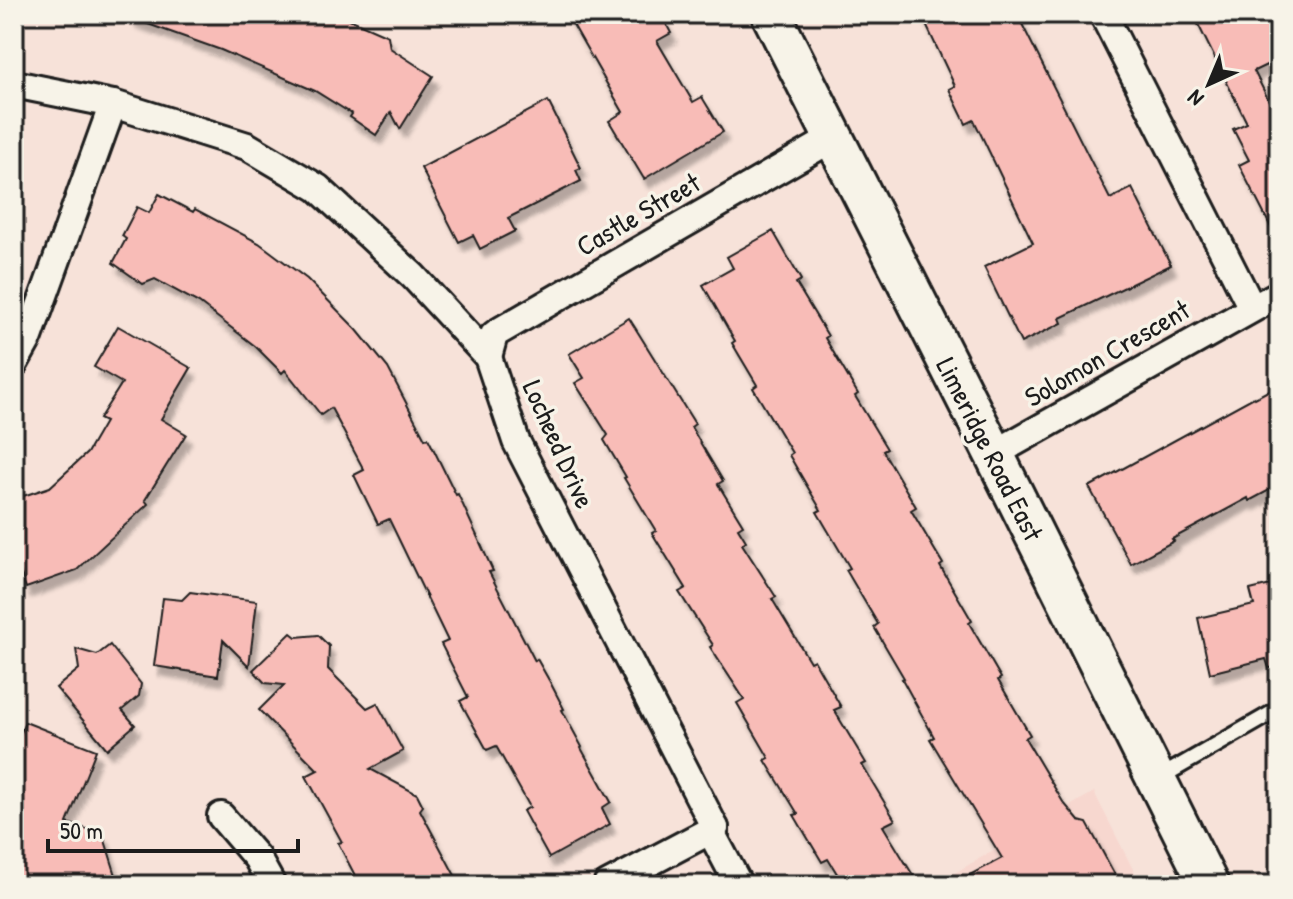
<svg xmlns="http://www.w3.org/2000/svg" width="1293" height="899" font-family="'Patrick Hand',sans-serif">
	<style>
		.built { fill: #f7d7cf }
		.building { fill: #f8bcb7; stroke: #1c1c1c; stroke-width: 2; filter: url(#shadow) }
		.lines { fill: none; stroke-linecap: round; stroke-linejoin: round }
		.lane-casing { stroke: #1c1c1c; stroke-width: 20 }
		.street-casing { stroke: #1c1c1c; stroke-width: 32 }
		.secondary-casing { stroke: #1c1c1c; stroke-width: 44 }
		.lane { stroke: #f7f3e8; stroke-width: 14 }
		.street { stroke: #f7f3e8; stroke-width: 26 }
		.secondary { stroke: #f7f3e8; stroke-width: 38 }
		.labels { text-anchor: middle; stroke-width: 7; stroke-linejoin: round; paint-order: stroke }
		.street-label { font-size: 28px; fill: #1c1c1c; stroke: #f7f3e8 }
	</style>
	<defs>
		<filter id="shadow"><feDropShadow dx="5" dy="9" stdDeviation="2" flood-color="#0004"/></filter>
	</defs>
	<rect width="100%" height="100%" fill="#f7e2d9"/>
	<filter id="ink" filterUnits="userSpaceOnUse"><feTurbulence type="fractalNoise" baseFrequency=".0125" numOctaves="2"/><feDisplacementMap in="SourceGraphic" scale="16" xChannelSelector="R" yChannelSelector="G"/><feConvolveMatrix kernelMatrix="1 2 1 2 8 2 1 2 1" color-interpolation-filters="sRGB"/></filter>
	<g filter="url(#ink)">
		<polygon class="built" points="1094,792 1141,885 934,885"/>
		<g class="building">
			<polygon points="131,14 338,14 388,36 390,48 433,76 400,129 391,112 376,135 350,117 352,114 315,91 221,50 131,18"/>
			<polygon points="567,14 661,14 671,33 657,41 693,102 702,97 723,132 644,179 609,121 623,112"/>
			<polygon points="921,14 1017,14 1110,199 1132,188 1171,265 1060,318 1062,323 1021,343 984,267 1033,243 974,120 966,124 949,89 955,86"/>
			<polygon points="1193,14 1279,14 1279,59 1254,71 1279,121 1279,243 1239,165 1249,160 1233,129 1247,123"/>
			<polygon points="548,101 581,168 576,170 581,181 508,218 515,231 480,249 473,235 459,242 421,168"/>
			<polygon points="159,194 193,212 195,209 259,243 307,279 357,330 388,368 425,439 428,438 456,495 458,494 493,571 489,572 535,661 537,659 550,682 564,709 562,710 582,747 581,748 611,802 602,808 610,824 549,858 523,811 530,807 496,746 487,750 460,701 468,697 441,644 448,641 389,519 378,524 354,475 364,470 331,408 321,415 285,370 282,373 255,346 199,303 155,279 143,284 113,263 126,239 122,236 137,207 149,213"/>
			<polygon points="773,231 801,280 796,283 828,336 825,338 858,394 855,396 887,449 883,451 916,507 911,510 943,564 940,566 972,621 969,623 1001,678 998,680 1030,735 1025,738 1063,802 1079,821 1087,823 1115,875 1110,878 1113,885 951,885 1002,858 930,739 934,737 902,679 904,678 874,627 878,624 846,570 850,568 817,512 821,510 789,455 792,453 753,388 757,385 732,343 735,341 703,285 733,268 727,257"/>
			<polygon points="629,318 695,424 691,427 723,481 718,484 743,525 738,528 746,541 742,544 776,597 772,599 810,662 814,660 841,707 834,710 866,763 862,765 895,820 883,826 919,885 844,885 828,859 822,862 794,815 798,814 765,760 769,758 737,703 744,699 710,647 713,645 679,592 686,588 652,533 656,531 624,478 626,477 604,440 608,435 575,383 584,378 569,354"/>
			<polygon points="118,326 191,368 161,419 186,434 145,500 148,504 77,570 26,588 14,554 14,499 50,487 87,453 105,422 99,419 122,383 94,367"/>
			<polygon points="1279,385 1279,485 1249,501 1248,498 1172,539 1174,541 1131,564 1089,487 1254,397 1255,398"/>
			<polygon points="1279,583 1279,667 1269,668 1266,659 1210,673 1198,618 1254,605 1250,590"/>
			<polygon points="190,592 257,601 249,666 223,640 218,676 154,666 163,598 182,600"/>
			<polygon points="291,633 296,637 318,635 329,646 328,669 367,708 377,703 403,751 370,769 417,794 423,806 420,810 460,885 360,885 338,843 342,842 306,776 318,770 259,710 284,685 265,683 253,670"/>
			<polygon points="110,645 141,684 139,696 122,710 135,725 107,749 56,688 79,669 76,649 97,655"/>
			<polygon points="25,722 96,750 67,823 103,834 119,885 14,884 14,751"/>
		</g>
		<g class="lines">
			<g class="lane-casing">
				<polyline id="lane" points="1159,778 1279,709"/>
			</g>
			<g class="street-casing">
				<g id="street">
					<polyline points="1103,14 1252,308"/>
					<polyline points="14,84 113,104 247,146 318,188 413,276 488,357 516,441 715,828 711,832 739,885"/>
					<polyline points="488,357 494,335 498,332 833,138"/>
					<polyline points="14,364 29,337 113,104"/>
					<polyline points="994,454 1279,294"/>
					<polyline points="221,816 257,858 272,885"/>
					<polyline points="607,885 715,828"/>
				</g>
			</g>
			<g class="secondary-casing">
				<polyline id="secondary" points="771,14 994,454 1209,885"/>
			</g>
			<use href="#lane" class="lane"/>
			<use href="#street" class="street"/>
			<use href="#secondary" class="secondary"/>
		</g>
	</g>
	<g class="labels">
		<g class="street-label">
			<text transform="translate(638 214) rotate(-30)" y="10">Castle Street</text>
			<text transform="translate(1107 353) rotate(-30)" y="10">Solomon Crescent</text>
			<text transform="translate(559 444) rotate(66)" y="10">Locheed Drive</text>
			<text transform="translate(990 449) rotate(63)" y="10">Limeridge Road East</text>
		</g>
	</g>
	<rect width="1293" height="899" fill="none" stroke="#f7f3e8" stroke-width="48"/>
	<rect x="24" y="24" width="1245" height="851" fill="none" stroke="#1c1c1c" stroke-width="3" filter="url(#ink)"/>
	<g transform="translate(1209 84) rotate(224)" stroke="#f7f3e8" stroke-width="6" paint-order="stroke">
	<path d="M0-6L14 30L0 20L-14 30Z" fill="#1c1c1c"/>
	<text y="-12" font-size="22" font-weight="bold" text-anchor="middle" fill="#1c1c1c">N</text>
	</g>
	<path d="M48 839v12h250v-12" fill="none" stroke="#1c1c1c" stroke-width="4"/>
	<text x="60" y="839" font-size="24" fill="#1c1c1c" stroke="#f7f3e8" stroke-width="6" paint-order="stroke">50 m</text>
</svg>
